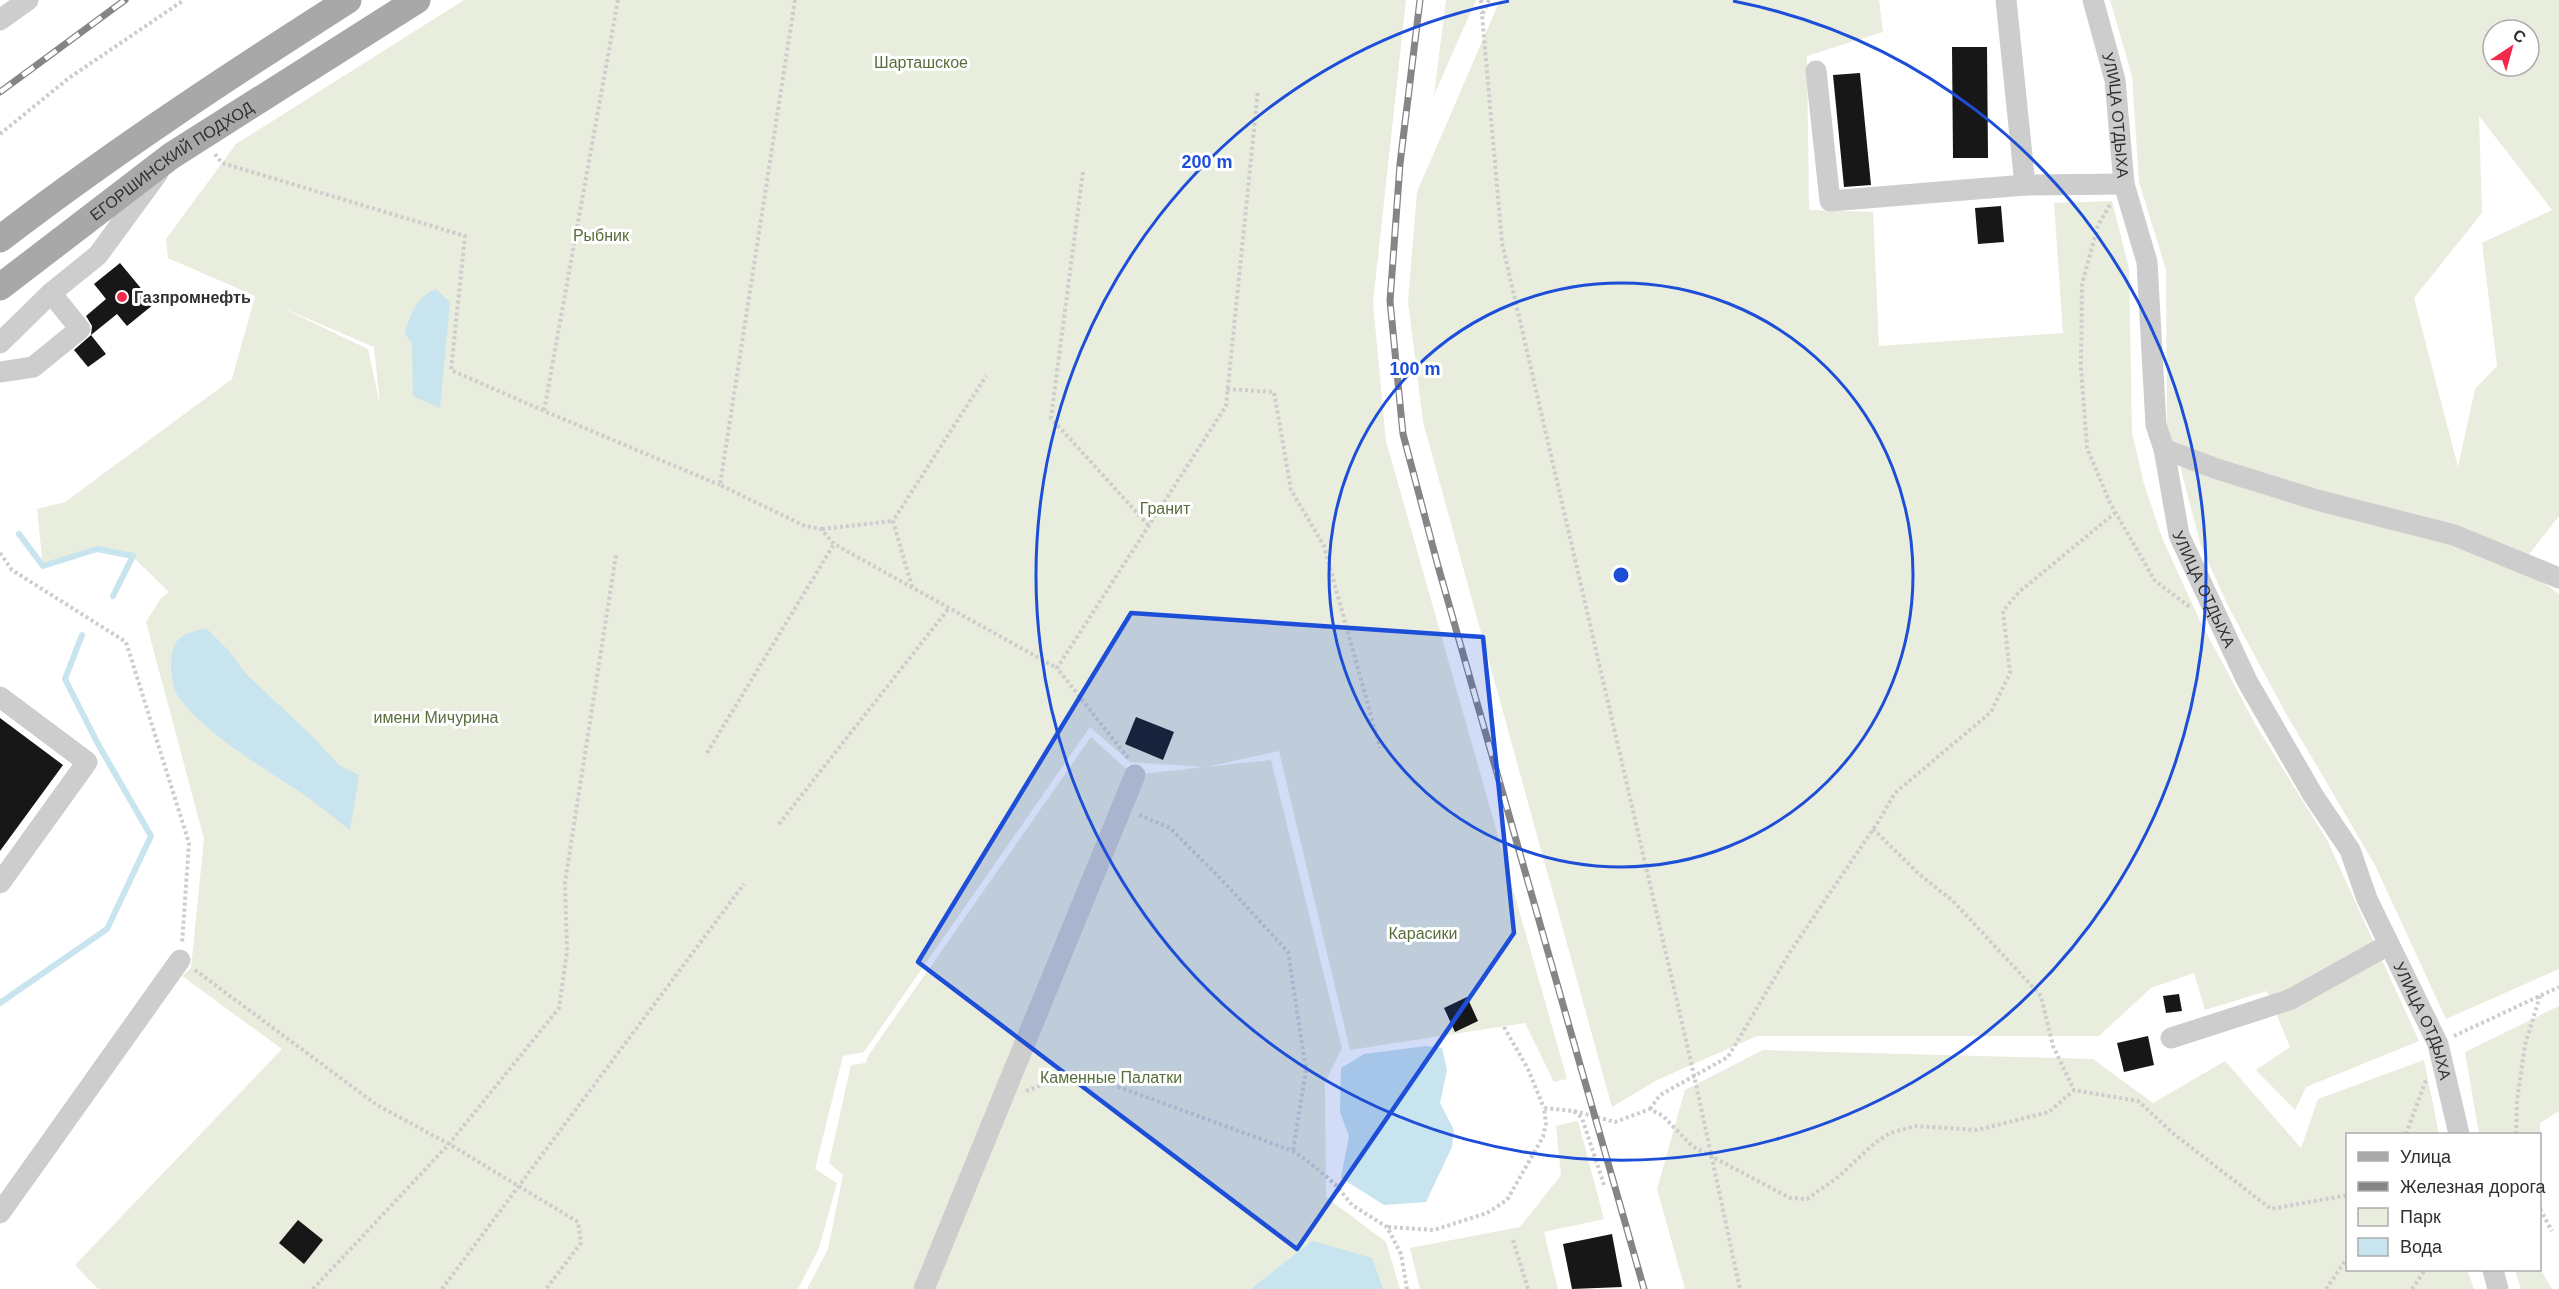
<svg xmlns="http://www.w3.org/2000/svg" width="2559" height="1289" font-family="Helvetica,sans-serif">
	<style>
		.green { fill: #e8eddd; fill-rule: evenodd }
		.water { fill: #c8e4ee }
		.lines { fill: none; stroke-linecap: round; stroke-linejoin: round }
		.stream { stroke: #c8e4ee; stroke-width: 6 }
		.building { fill: #171717 }
		.path { stroke: #cdcdcd; stroke-width: 4; stroke-dasharray: 3 3; stroke-linecap: butt }
		.minor { stroke: #cdcdcd; stroke-width: 21 }
		.major { stroke: #a8a8a8; stroke-width: 27 }
		.rail-casing { stroke: #858585; stroke-width: 7 }
		.rail { stroke: #fff; stroke-width: 4.5; stroke-dasharray: 14; stroke-linecap: butt }
		.marked { fill: #1d4ed8; fill-opacity: 0.2; stroke: #1d4ed8; stroke-width: 4.5; stroke-linejoin: round }
		.ring { fill: none; stroke: #1d4ed8; stroke-width: 3 }
		.poi-dot { fill: #ef2a4d; stroke: #fff; stroke-width: 2 }
		.labels { text-anchor: middle; stroke-width: 6; stroke-linejoin: round; paint-order: stroke }
		.park-label { font-size: 16px; fill: #586e3a; stroke: #fff }
		.street-label { font-size: 16px; fill: #303030; stroke: #fff }
		.poi-label { font-size: 16px; font-weight: bold; fill: #303030; stroke: #fff; text-anchor: start }
		.centre { fill: #1d4ed8; stroke: #fff; stroke-width: 3 }
		.ring-label { font-size: 18px; text-anchor: middle; font-weight: bold; fill: #1d4ed8; stroke: #fff; stroke-width: 6; stroke-linejoin: round; paint-order: stroke }
	</style>
	<rect width="100%" height="100%" fill="#fff"/>
	<g class="green">
		<path d="M464,0H1406L1373,303L1386,441L1567,1079L1554,1082L1525,1023L1350,1050L1279,751L1206,767L1271,760L1342,1048L1325,1083L1326,1197L1386,1242L1400,1289H807L828,1249L843,1175L829,1163L851,1065L866,1063L868,1056L1091,737L1133,775L1204,767L1130,762L1090,727L864,1052L843,1056L815,1169L837,1183L819,1248L798,1289H98L75,1265L282,1049L182,976L191,968L204,839L146,622L161,598L169,592L132,556L97,549L43,566L37,509L65,502L232,379L255,296L168,258L166,239L236,144ZM276,305L374,347L380,405L368,349Z"/>
		<polygon points="1446,0 1476,0 1434,95"/>
		<polygon points="1500,0 1879,0 1883,32 1807,56 1809,210 1873,212 1879,346 2063,333 2054,203 2112,201 2129,268 2132,433 2144,484 2163,540 2199,619 2254,722 2327,840 2419,1041 2306,1087 2295,1110 2256,1070 2290,1047 2267,991 2205,1010 2194,973 2151,988 2099,1036 1757,1036 1657,1080 1612,1107 1423,422 1408,302 1417,192"/>
		<path d="M2110,0H2559V516L2520,566L2559,594V969L2446,1019L2375,865L2284,710L2227,604L2200,543L2178,458L2167,427L2166,270L2139,182L2132,76ZM2493,30H2529V66H2493ZM2479,116L2552,210L2482,243L2497,366L2475,389L2458,467L2414,298L2482,213Z"/>
		<polygon points="2559,1006 2559,1111 2540,1123 2542,1272 2552,1289 2521,1289 2515,1270 2540,1270 2540,1134 2479,1134 2465,1052"/>
		<polygon points="1763,1050 2093,1059 2153,1103 2225,1061 2301,1148 2318,1099 2424,1060 2439,1134 2348,1134 2348,1270 2467,1270 2474,1289 1685,1289 1657,1189 1685,1090"/>
		<polygon points="1578,1121 1604,1219 1544,1232 1558,1289 1420,1289 1410,1248 1520,1227 1561,1175 1556,1126"/>
	</g>
	<g class="water">
		<path d="M436,289L450,302L440,408L413,396L412,344L405,333C411,313 416,297 436,289Z"/>
		<path d="M206,628L229,651L246,674L312,736L339,765L359,775L350,830C337,820 324,809 310,799C271,772 201,733 176,693C172,686 171,670 171,662C174,634 183,635 206,628Z"/>
		<polygon points="1426,1046 1442,1048 1447,1070 1440,1103 1454,1130 1452,1147 1426,1202 1384,1205 1341,1178 1349,1136 1340,1112 1341,1068 1364,1054"/>
		<polygon points="1312,1241 1372,1258 1383,1289 1251,1289"/>
	</g>
	<g class="lines">
		<g class="stream">
			<polyline points="19,534 43,566 97,549 133,556 113,596"/>
			<polyline points="0,1003 107,929 151,836 98,744 65,679 82,635"/>
		</g>
	</g>
	<g class="building">
		<polygon points="1952,47 1987,47 1988,158 1953,158"/>
		<polygon points="1860,73 1871,185 1844,187 1833,75"/>
		<polygon points="2001,206 2004,242 1978,244 1975,208"/>
		<polygon points="120,263 154,304 127,326 117,314 91,335 92,326 86,316 106,299 94,284"/>
		<polygon points="91,335 106,354 88,367 74,350"/>
		<polygon points="1136,717 1174,732 1163,760 1125,744"/>
		<polygon points="0,718 63,765 0,851"/>
		<polygon points="2179,994 2182,1011 2166,1013 2163,996"/>
		<polygon points="1467,997 1478,1021 1455,1032 1444,1008"/>
		<polygon points="2148,1036 2154,1065 2124,1072 2117,1043"/>
		<polygon points="298,1220 323,1240 304,1264 279,1243"/>
		<polygon points="1612,1234 1622,1287 1572,1289 1563,1244"/>
	</g>
	<g class="lines">
		<g class="path">
			<polyline points="618,0 544,411 720,485"/>
			<polyline points="795,0 720,485 805,526 821,529 834,544 1057,668"/>
			<polyline points="1481,0 1482,14"/>
			<polyline points="1489,0 1482,15 1502,243 1694,1075 1740,1289"/>
			<polyline points="0,134 69,78 184,0"/>
			<polyline points="215,154 222,163 465,236 451,370 544,411"/>
			<polyline points="1083,172 1051,418 1149,526"/>
			<polyline points="2110,205 2098,225 2082,284 2081,367 2087,448 2110,503 2155,581 2190,607"/>
			<polyline points="1227,389 1274,392 1291,490 1324,546 1380,748"/>
			<polyline points="822,529 893,521"/>
			<polyline points="0,553 12,570 126,642 189,843 182,943"/>
			<polyline points="912,587 893,521 986,376"/>
			<polyline points="707,753 834,544"/>
			<polyline points="1128,758 1057,668 1226,406 1258,90"/>
			<polyline points="1139,815 1170,828 1223,881 1288,952 1306,1070 1293,1151"/>
			<polyline points="779,824 949,608"/>
			<polyline points="1873,829 1919,874 1953,901 2041,996 2053,1046 2074,1090"/>
			<polyline points="195,970 377,1105 449,1144 578,1222 581,1243 546,1289"/>
			<polyline points="1504,1027 1528,1069 1544,1108"/>
			<polyline points="2454,1036 2559,987"/>
			<polyline points="1026,1091 1063,1077 1092,1077 1293,1151 1309,1162 1335,1184 1352,1205 1387,1227 1401,1254 1407,1289"/>
			<polyline points="1650,1109 1660,1095 1728,1057 1790,952 1878,822 1895,793 1991,712 2010,673 2003,611 2019,592 2115,513"/>
			<polyline points="1574,1111 1615,1122 1650,1109 1663,1116 1692,1146 1790,1198 1807,1199 1838,1177 1875,1143 1890,1133 1915,1126 1977,1130 2049,1112 2074,1090 2138,1101 2175,1135 2271,1209 2348,1195"/>
			<polyline points="2406,1134 2426,1080"/>
			<polyline points="2516,1134 2517,1101 2525,1045 2540,996"/>
			<polyline points="2540,1209 2552,1231"/>
			<polyline points="1388,1227 1434,1230 1487,1213 1507,1200 1543,1137 1546,1123 1544,1108 1574,1111 1582,1118 1604,1185"/>
			<polyline points="1513,1240 1528,1289"/>
			<polyline points="313,1289 449,1144 559,1008 567,952 565,882 616,555"/>
			<polyline points="442,1289 744,884"/>
			<polyline points="2326,1289 2348,1257"/>
			<polyline points="2412,1289 2425,1270"/>
		</g>
		<g class="minor">
			<polyline points="2006,0 2025,185"/>
			<path id="s1" d="M2093,0L2115,80L2124,184L2147,262L2156,425L2164,449L2179,535L2247,681L2313,795L2350,850L2367,899L2438,1044L2459,1134"/>
			<polyline points="0,20 28,0"/>
			<polyline points="1816,71 1830,201 2025,185 2124,184"/>
			<polyline points="0,343 51,293 98,255 158,173"/>
			<polyline points="0,372 33,367 80,329 51,293"/>
			<polyline points="2164,449 2217,469 2317,500 2454,535 2559,578"/>
			<polyline points="0,697 87,762 0,883"/>
			<polyline points="2171,1038 2289,1000 2388,945"/>
			<polyline points="0,1213 180,960"/>
			<polyline points="2493,1270 2498,1289"/>
			<polyline points="924,1289 1135,775"/>
		</g>
		<g class="major">
			<path d="M0,239C112,153 229,76 348,0"/>
			<path id="s2" d="M0,287L171,156L417,0"/>
		</g>
		<g class="rail-casing">
			<g id="rail">
				<polyline points="1420,0 1400,164 1390,301 1403,434 1438,566 1644,1289"/>
				<polyline points="0,92 125,0"/>
			</g>
		</g>
		<use href="#rail" class="rail"/>
	</g>
	<path class="marked" d="M1131,613L1483,637L1514,933L1297,1249L918,962Z"/>
	<g class="ring">
		<circle cx="1621" cy="575" r="292"/>
		<path d="M1733 1A585 585 0 1 1 1509 1"/>
	</g>
	<circle class="poi-dot" cx="122" cy="297" r="6"/>
	<g class="labels">
		<g class="park-label">
			<text x="921" y="68">Шарташское</text>
			<text x="601" y="241">Рыбник</text>
			<text x="1165" y="514">Гранит</text>
			<text x="436" y="723">имени Мичурина</text>
			<text x="1423" y="939">Карасики</text>
			<text x="1111" y="1083">Каменные Палатки</text>
		</g>
		<g class="street-label">
			<text dy="6" stroke="none"><textPath href="#s1" startOffset="118">УЛИЦА ОТДЫХА</textPath></text>
			<text dy="6" stroke="none"><textPath href="#s2" startOffset="213">ЕГОРШИНСКИЙ ПОДХОД</textPath></text>
			<text dy="6" stroke="none"><textPath href="#s1" startOffset="604">УЛИЦА ОТДЫХА</textPath></text>
			<text dy="6" stroke="none"><textPath href="#s1" startOffset="1090">УЛИЦА ОТДЫХА</textPath></text>
		</g>
		<g class="poi-label">
			<text x="134" y="303">Газпромнефть</text>
		</g>
	</g>
	<circle cx="1621" cy="575" r="9" class="centre"/>
	<g class="ring-label">
		<text x="1207" y="168">200 m</text>
		<text x="1415" y="375">100 m</text>
	</g>
	<rect x="2346" y="1133" width="195" height="138" fill="#ffffff" stroke="#acacac" stroke-width="1.5"/>
	<rect x="2358" y="1152" width="30" height="9" fill="#a8a8a8" stroke="#acacac" stroke-width="1.5"/>
	<text x="2400" y="1163" font-size="18" fill="#303030">Улица</text>
	<rect x="2358" y="1182" width="30" height="9" fill="#858585" stroke="#acacac" stroke-width="1.5"/>
	<text x="2400" y="1193" font-size="18" fill="#303030">Железная дорога</text>
	<rect x="2358" y="1208" width="30" height="18" fill="#e8eddd" stroke="#acacac" stroke-width="1.5"/>
	<text x="2400" y="1223" font-size="18" fill="#303030">Парк</text>
	<rect x="2358" y="1238" width="30" height="18" fill="#c8e4ee" stroke="#acacac" stroke-width="1.5"/>
	<text x="2400" y="1253" font-size="18" fill="#303030">Вода</text>
	<g transform="translate(2511 48) rotate(36)"><circle r="28" fill="#ffffff" stroke="#acacac" stroke-width="1.5"/>
	<path d="M0-4.5L10 22L0 15L-10 22Z" fill="#ef2a4d"/>
	<text y="-9" font-size="16" font-weight="bold" text-anchor="middle" fill="#303030">С</text>
	</g>
</svg>
